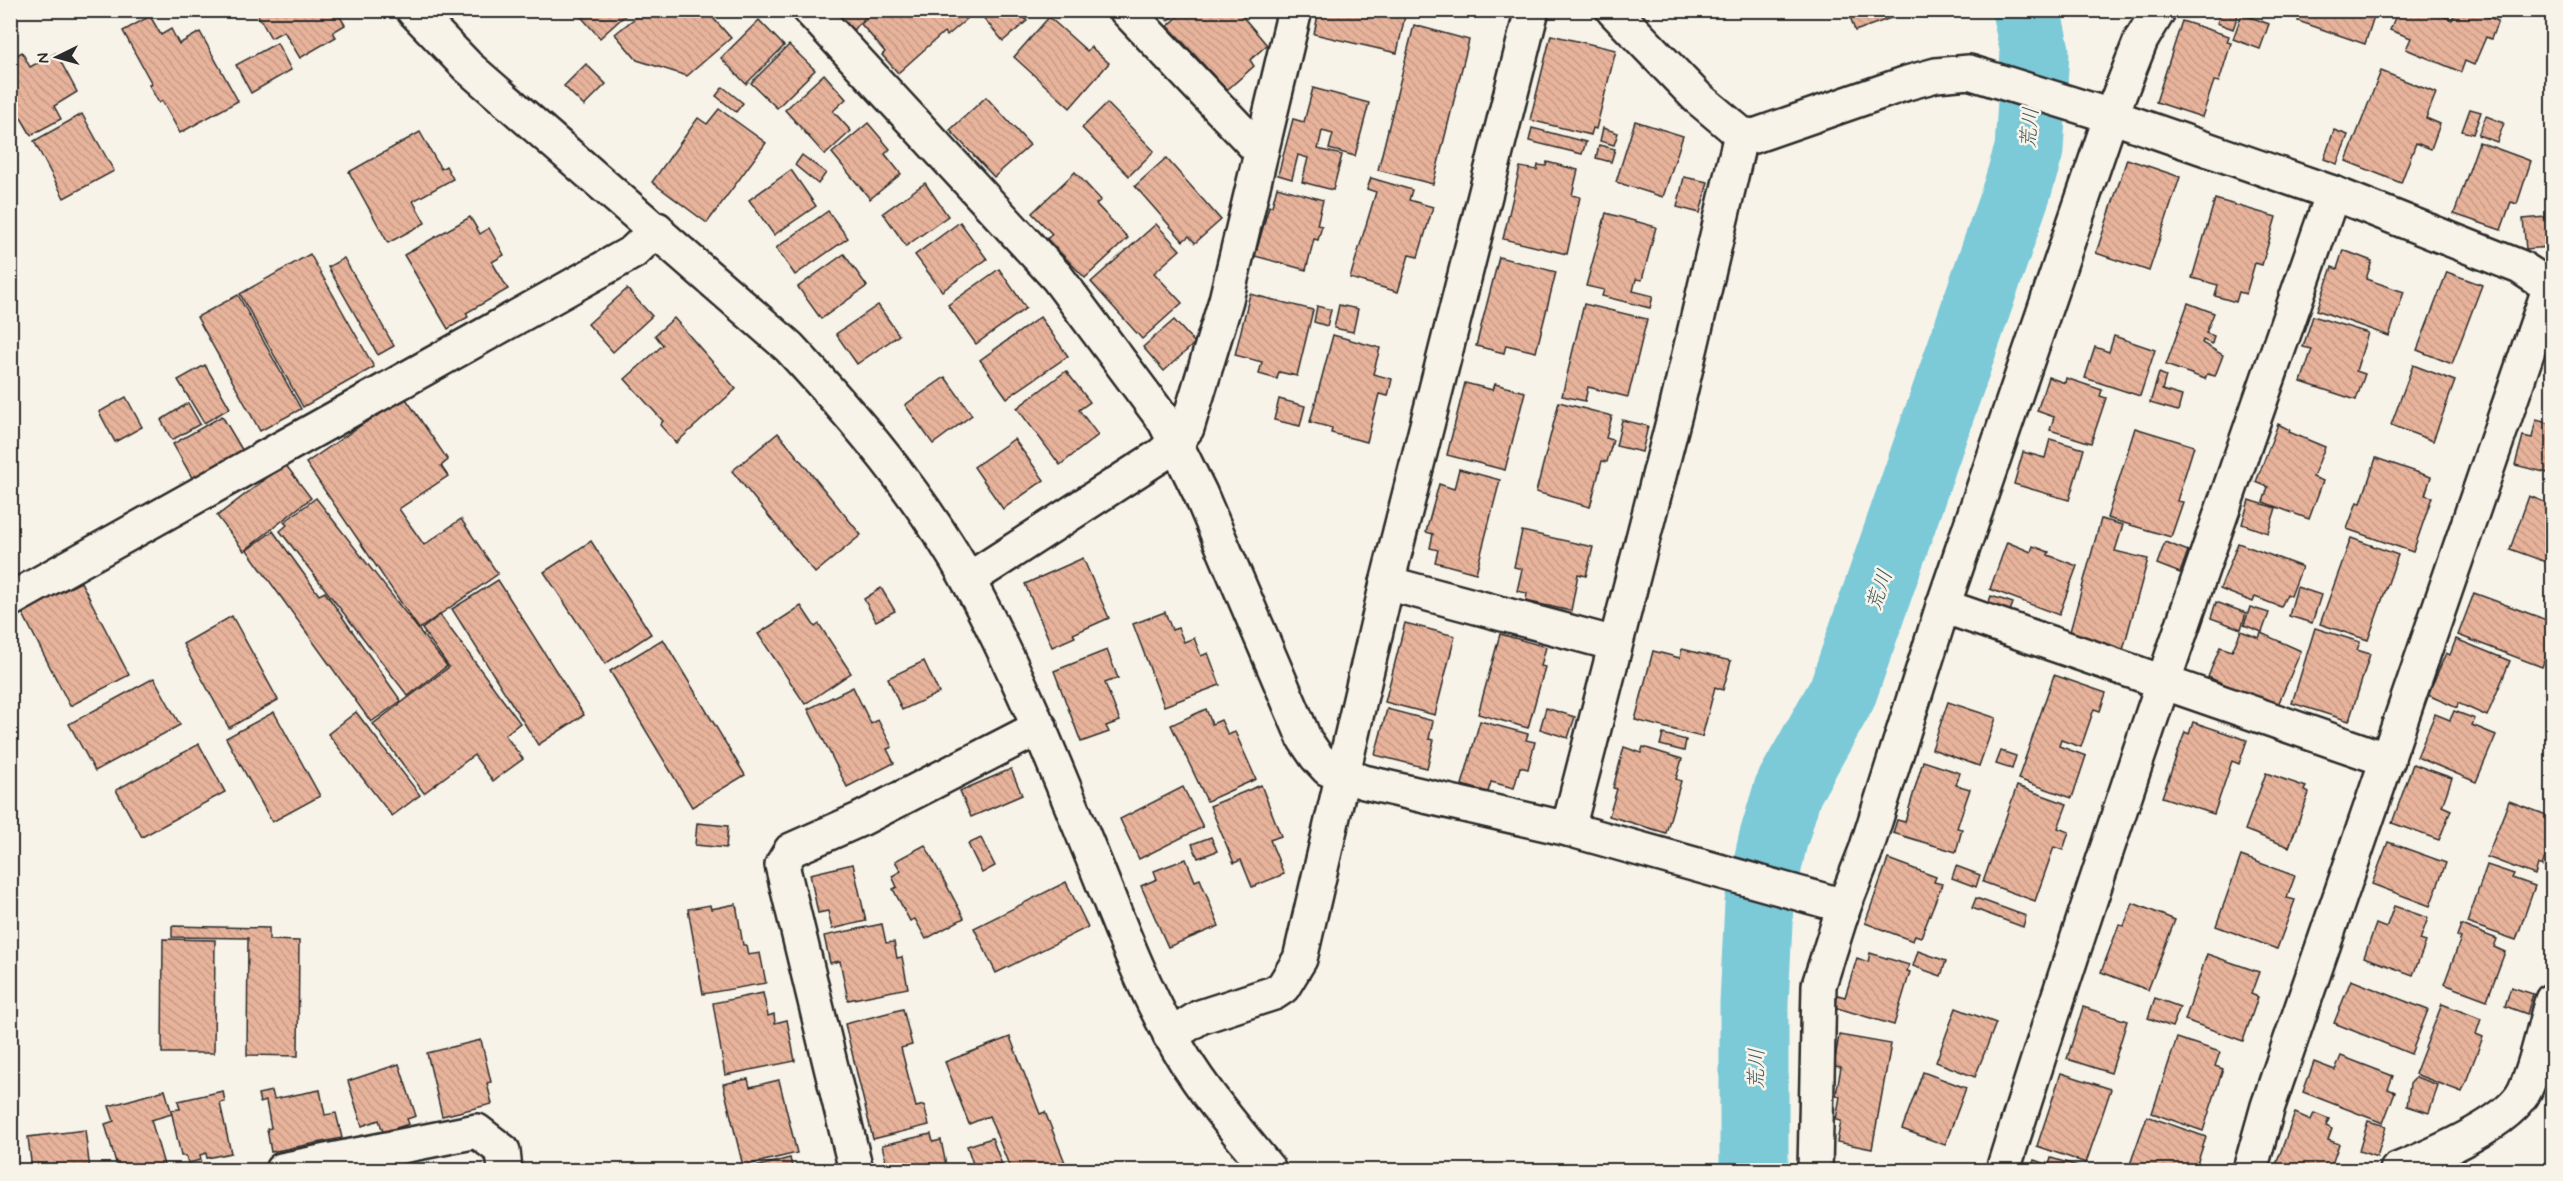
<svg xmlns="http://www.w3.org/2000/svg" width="2563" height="1181" font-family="Mynerve,'Klee One',sans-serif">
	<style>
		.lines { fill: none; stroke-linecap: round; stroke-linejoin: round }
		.river { stroke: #7bc9d8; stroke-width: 69 }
		.building { fill: url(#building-back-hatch); stroke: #2b2b2b; stroke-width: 1.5 }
		.minor-casing { stroke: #2b2b2b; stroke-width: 38 }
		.minor { stroke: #f7f3e8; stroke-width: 33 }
		.labels { text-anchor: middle; stroke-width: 5; stroke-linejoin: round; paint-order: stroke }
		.water-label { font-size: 21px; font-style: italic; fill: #435a5f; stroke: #f7f3e8 }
	</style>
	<defs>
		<pattern id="building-back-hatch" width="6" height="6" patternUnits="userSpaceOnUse" patternTransform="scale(1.5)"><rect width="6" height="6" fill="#e8b39b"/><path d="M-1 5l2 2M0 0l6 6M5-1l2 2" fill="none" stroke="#c79a86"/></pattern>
	</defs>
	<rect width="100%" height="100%" fill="#f7f3e8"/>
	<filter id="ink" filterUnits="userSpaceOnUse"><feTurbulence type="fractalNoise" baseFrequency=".0167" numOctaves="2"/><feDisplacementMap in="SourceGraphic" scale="12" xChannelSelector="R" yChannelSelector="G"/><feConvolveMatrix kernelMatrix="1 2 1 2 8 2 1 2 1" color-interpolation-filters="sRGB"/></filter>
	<g filter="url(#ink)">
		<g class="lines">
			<polyline class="river" points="1754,1170 1754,1003 1759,904 1773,840 1788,790 1842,694 2017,190 2029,150 2035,51 2026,10"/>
		</g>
		<g class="building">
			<polygon points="255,10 336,10 345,25 333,32 336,37 300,58 284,31 271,38"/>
			<polygon points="575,10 631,10 600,38"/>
			<polygon points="645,10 706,10 731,38 687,76 637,60 615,34"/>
			<polygon points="834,10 873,10 853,30"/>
			<polygon points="876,10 962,10 968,18 947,36 944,32 898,73 882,55 885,52 861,24"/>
			<polygon points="977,10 1018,10 1027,21 1003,41"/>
			<polygon points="1159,10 1179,10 1168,21"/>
			<polygon points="1185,10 1237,10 1267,45 1250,60 1254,66 1227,90 1168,26"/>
			<polygon points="1319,10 1406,11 1397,53 1314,34"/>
			<polygon points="1848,10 1913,10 1855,31"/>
			<polygon points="2222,10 2238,15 2233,29 2217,23"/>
			<polygon points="2301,10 2376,10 2365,44 2298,21"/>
			<polygon points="2398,10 2430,10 2452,20 2456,10 2473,10 2498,21 2491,39 2486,37 2474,65 2465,61 2461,72 2406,49 2411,38 2390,30"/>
			<polygon points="2242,14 2269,24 2260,49 2233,39"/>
			<polygon points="150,16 161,35 171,29 179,44 200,32 238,101 180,133 162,101 159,103 149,85 152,84 123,31"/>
			<polygon points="1049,17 1087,51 1091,47 1109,63 1070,108 1014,57"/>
			<polygon points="759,20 784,46 746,84 721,58"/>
			<polygon points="2182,21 2229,36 2227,42 2231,43 2219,82 2214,81 2202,117 2156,102"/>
			<polygon points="1414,25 1469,40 1433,184 1378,170"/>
			<polygon points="1551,35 1616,50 1596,129 1593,128 1591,135 1530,120"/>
			<polygon points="277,43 291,70 251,93 236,65"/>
			<polygon points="789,45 815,70 777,108 751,83"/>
			<polygon points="22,52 30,67 56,53 77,92 54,106 61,119 31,135 10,99 10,59"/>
			<polygon points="586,64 606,84 584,106 564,86"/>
			<polygon points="2381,71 2436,93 2426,118 2440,124 2431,149 2416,143 2401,183 2346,161"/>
			<polygon points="824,74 846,99 833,111 851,131 825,155 785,110"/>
			<polygon points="723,87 743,103 736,112 716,96"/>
			<polygon points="1313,88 1369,103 1355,156 1329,149 1333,134 1322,131 1318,149 1342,155 1333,190 1302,182 1308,158 1298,155 1292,179 1278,175 1293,119 1304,122"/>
			<polygon points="986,97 1030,145 994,177 950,130"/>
			<polygon points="1107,103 1154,151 1129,176 1082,128"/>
			<polygon points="719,109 766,143 707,223 652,182 698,118 707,124"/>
			<polygon points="2470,109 2481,112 2473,134 2462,131"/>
			<polygon points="82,114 114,171 64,198 34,141"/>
			<polygon points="2486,116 2504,123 2497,142 2478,135"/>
			<polygon points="1635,121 1683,136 1663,197 1616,182"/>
			<polygon points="868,123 890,149 885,154 901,174 870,199 832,153"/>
			<polygon points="1532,128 1586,142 1582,154 1529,141"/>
			<polygon points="1603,128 1618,133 1614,145 1600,141"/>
			<polygon points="2334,130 2348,135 2337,164 2324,159"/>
			<polygon points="420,132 441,169 446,166 453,179 413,201 425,223 388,243 349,172"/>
			<polygon points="2479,142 2531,161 2517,204 2511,202 2501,230 2454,214"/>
			<polygon points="1599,145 1615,149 1611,162 1596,158"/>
			<polygon points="802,155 826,173 818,184 795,165"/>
			<polygon points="1166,158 1221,220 1195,243 1189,236 1183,241 1135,186"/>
			<polygon points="2127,159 2180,177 2149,271 2096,253"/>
			<polygon points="1547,162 1578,170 1572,195 1580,197 1567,254 1503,239 1520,167 1537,170 1538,165 1546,166"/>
			<polygon points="791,170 816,206 774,235 749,200"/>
			<polygon points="1075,172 1101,200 1096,204 1128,238 1085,278 1047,239 1052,234 1032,213"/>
			<polygon points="1684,177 1708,182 1700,213 1677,207"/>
			<polygon points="1371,178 1412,190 1409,200 1433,207 1418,257 1409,255 1398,292 1350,278 1376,192 1367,189"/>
			<polygon points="925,183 948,216 906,246 883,213"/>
			<polygon points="1277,187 1323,200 1317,225 1322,226 1318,240 1314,239 1306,270 1255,256 1269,206 1272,206"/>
			<polygon points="2215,199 2276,217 2262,265 2255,263 2246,294 2239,292 2236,302 2215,296 2218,285 2192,278"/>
			<polygon points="828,211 848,238 795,275 776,248"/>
			<polygon points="1606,213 1656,227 1642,280 1636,279 1633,291 1653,296 1650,308 1602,296 1604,290 1586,286"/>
			<polygon points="470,217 480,234 489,228 504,255 492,262 508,289 466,313 468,317 448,329 404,255"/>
			<polygon points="2545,217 2549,247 2526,249 2523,219"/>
			<polygon points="960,222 987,259 942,291 915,255"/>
			<polygon points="1156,224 1180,250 1154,273 1182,303 1142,339 1091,282"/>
			<polygon points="2343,250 2372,261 2366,279 2404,292 2389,336 2317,310 2332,267 2337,269"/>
			<polygon points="310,254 374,367 303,407 240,294"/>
			<polygon points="844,254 867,286 821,319 798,287"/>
			<polygon points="1499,257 1556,272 1536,352 1506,345 1504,353 1476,346"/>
			<polygon points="344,258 394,346 378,355 328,267"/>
			<polygon points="999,269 1026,308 976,344 948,305"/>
			<polygon points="2447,272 2482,285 2452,364 2417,350"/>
			<polygon points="627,289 652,316 613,352 588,324"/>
			<polygon points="1250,294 1313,310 1297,376 1279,372 1277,379 1259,374 1262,362 1235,355"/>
			<polygon points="238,295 301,409 260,431 197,317"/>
			<polygon points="2188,303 2214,313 2206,333 2214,336 2212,344 2203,340 2202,343 2223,355 2215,376 2207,374 2205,379 2166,365"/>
			<polygon points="1584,304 1647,319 1628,397 1588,387 1585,401 1562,396"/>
			<polygon points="878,305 899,335 857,364 836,334"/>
			<polygon points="1339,305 1358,309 1353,332 1334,328"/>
			<polygon points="1317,306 1331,310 1327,326 1314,322"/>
			<polygon points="2313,316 2368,333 2356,371 2365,374 2356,400 2301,382 2312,349 2303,347"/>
			<polygon points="1040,317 1068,356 1007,398 980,360"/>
			<polygon points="674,318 736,389 676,443 660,425 663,421 625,379 663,345 655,335"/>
			<polygon points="1174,320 1195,343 1164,371 1143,347"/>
			<polygon points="1333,335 1380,348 1373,374 1392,379 1388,396 1379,394 1367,442 1331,433 1332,428 1310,422"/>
			<polygon points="2114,336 2155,350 2140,396 2085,378 2095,347 2109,352"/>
			<polygon points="205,365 230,408 204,423 178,380"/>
			<polygon points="2413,365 2455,381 2433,441 2391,425"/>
			<polygon points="1066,371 1090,402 1079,410 1098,435 1060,465 1017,408"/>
			<polygon points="2159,373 2166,376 2162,390 2182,396 2178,411 2150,403"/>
			<polygon points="945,377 972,415 933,444 905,405"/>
			<polygon points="2048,377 2065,383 2066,378 2102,390 2100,396 2106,398 2091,443 2050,430 2054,417 2037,411"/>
			<polygon points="1465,383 1493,390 1495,384 1525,392 1505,470 1447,455"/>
			<polygon points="404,396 448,460 441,466 448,476 399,509 424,545 461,519 498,574 419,629 306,463"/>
			<polygon points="126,397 142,427 115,442 99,412"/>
			<polygon points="1279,399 1305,406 1300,426 1274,420"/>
			<polygon points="1559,402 1612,416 1606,438 1613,440 1607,462 1602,461 1590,507 1536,492"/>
			<polygon points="188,403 200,424 172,440 161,420"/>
			<polygon points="222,416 244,453 194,481 173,444"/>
			<polygon points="1622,420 1648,426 1642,452 1616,446"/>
			<polygon points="2536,420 2552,424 2552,474 2515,465 2523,436 2532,438"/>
			<polygon points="2278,424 2290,430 2289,432 2325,447 2313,477 2323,481 2309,519 2263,502 2268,487 2256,482"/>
			<polygon points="2135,428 2194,446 2177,501 2183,502 2171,537 2107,518"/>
			<polygon points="778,433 861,535 815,573 732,471"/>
			<polygon points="1014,439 1044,480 1003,509 974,467"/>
			<polygon points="2050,439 2084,449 2069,500 2014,484 2023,452 2045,458"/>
			<polygon points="2376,458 2431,477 2425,495 2432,497 2413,552 2347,529 2357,502 2361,503"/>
			<polygon points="285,464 311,498 244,551 217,516"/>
			<polygon points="1459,469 1500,480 1476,573 1435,562 1438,550 1430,548 1433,534 1426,532 1439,484 1454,489"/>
			<polygon points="2529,496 2552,505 2552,564 2510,549"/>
			<polygon points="316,498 447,666 408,696 280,531 287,525 284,522"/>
			<polygon points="2249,500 2276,508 2268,533 2242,524"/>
			<polygon points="2101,519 2123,525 2115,551 2148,559 2123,650 2069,635"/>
			<polygon points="273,531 319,595 325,592 401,701 371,722 247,550"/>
			<polygon points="1522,531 1593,547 1586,576 1578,574 1571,611 1526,601 1527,593 1517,591 1522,569 1514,567"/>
			<polygon points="2351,538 2398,555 2368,640 2320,624"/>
			<polygon points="591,541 651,634 605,664 544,572"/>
			<polygon points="2007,542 2031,552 2033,546 2049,552 2048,555 2077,566 2059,615 1990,589"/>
			<polygon points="2165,542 2188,551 2180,573 2157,564"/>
			<polygon points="2238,543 2302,567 2291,596 2287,594 2281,607 2255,597 2253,602 2220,589"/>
			<polygon points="1083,558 1109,618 1073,634 1075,637 1052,647 1025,584"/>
			<polygon points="498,580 584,715 538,745 452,609"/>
			<polygon points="81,582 129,675 70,706 22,612"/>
			<polygon points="2297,587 2321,595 2312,623 2289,616"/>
			<polygon points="881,588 895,611 876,621 864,599"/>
			<polygon points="2474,593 2552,622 2552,639 2542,667 2458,635"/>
			<polygon points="1991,596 2013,603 2009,614 1987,607"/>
			<polygon points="2216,602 2246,613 2241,629 2211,618"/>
			<polygon points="801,606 815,627 819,624 851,673 805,704 758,634"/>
			<polygon points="2250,607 2269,613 2262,632 2244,625"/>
			<polygon points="1165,612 1172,630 1178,628 1184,642 1194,638 1201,656 1208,653 1220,685 1164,706 1133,624"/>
			<polygon points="440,615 520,723 505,735 523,759 493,781 474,755 424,793 373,724 449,667 422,629"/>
			<polygon points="232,616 278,700 229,728 183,644"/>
			<polygon points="1405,623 1455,636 1435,715 1385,702"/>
			<polygon points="2315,628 2360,642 2357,650 2370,654 2349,721 2292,703"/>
			<polygon points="2241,631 2259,638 2261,633 2301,651 2277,707 2208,677 2220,647 2232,651"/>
			<polygon points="1500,634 1546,647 1541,666 1545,667 1528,728 1478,714"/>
			<polygon points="663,639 745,775 692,807 610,671"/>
			<polygon points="2456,639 2510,661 2487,716 2458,703 2457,708 2428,695 2446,653 2450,655"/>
			<polygon points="1682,649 1731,661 1723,690 1715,687 1702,737 1635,720 1653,651 1680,658"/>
			<polygon points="1107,650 1118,678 1105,683 1120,721 1106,726 1109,732 1081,742 1054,671"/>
			<polygon points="924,661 939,693 902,710 888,678"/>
			<polygon points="2552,668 2552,696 2544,693"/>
			<polygon points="2054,675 2106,693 2100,711 2094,709 2081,747 2061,740 2059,746 2086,756 2072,798 2018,779"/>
			<polygon points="154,678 180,725 95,771 69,724"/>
			<polygon points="853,687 871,724 878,720 892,747 887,749 894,763 847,787 808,709"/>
			<polygon points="1948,702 1996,718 1979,766 1932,749"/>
			<polygon points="1546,708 1575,717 1568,738 1540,729"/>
			<polygon points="1206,709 1212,724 1221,720 1228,735 1235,732 1256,779 1207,801 1171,725"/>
			<polygon points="1387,709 1433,721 1429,739 1434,740 1427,768 1375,755"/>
			<polygon points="2454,711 2475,719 2472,725 2496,735 2476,782 2417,757 2435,714 2450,720"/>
			<polygon points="274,712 320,796 272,822 226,738"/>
			<polygon points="356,712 420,795 392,816 328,734"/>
			<polygon points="1480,721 1528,734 1526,740 1535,742 1528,769 1520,767 1514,788 1491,782 1488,792 1462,785"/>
			<polygon points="2193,722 2247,740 2239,764 2232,761 2214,814 2162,797 2185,732 2189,734"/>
			<polygon points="1663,734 1686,740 1684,751 1660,745"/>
			<polygon points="199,744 225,792 142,837 116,790"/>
			<polygon points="1624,747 1641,753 1643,747 1682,759 1676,779 1681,781 1666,833 1609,816 1617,789 1613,788"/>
			<polygon points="2001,751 2016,756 2012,769 1996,764"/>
			<polygon points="1923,761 1960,773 1956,785 1970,789 1957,828 1962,829 1956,852 1893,833 1897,820 1905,822"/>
			<polygon points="2413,764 2452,778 2442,806 2451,810 2439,840 2392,823"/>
			<polygon points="1011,769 1022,795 971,817 960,791"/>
			<polygon points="2266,773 2306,787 2304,790 2309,793 2289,847 2245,830"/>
			<polygon points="1261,785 1281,836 1270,840 1284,874 1252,887 1241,860 1234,863 1210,806"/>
			<polygon points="2017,786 2067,804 2058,828 2069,832 2063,850 2054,847 2035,901 1983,882"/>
			<polygon points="1183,787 1203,827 1139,859 1120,819"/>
			<polygon points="2509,801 2552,817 2552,838 2542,866 2538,864 2535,875 2487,857"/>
			<polygon points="697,823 728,826 726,848 695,845"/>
			<polygon points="1211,837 1217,851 1198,858 1192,844"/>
			<polygon points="981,838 995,866 982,873 968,844"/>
			<polygon points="2388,842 2446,863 2430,906 2372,884"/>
			<polygon points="925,845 964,918 926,939 915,919 910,921 893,889 897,887 892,876 901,871 895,861"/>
			<polygon points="2241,856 2295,876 2287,898 2295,900 2277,949 2216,926"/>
			<polygon points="1186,859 1195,881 1200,879 1219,926 1168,947 1141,886 1157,879 1154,871"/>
			<polygon points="1888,859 1936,877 1934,882 1942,884 1921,937 1915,935 1913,941 1865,923"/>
			<polygon points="853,864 866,921 832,929 828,911 818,913 810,874"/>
			<polygon points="2487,865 2514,874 2512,878 2535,886 2516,940 2467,923"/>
			<polygon points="1956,866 1980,875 1976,887 1952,878"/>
			<polygon points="1066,882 1088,927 996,973 974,928"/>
			<polygon points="1976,898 2026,916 2023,927 1972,908"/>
			<polygon points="2133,903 2175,920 2148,990 2101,972 2119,925 2124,926"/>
			<polygon points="736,904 743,945 746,945 748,955 760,953 766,983 703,994 688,909 710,905 711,909"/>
			<polygon points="2394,906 2428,918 2420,940 2426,942 2413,975 2364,957 2376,924 2386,928"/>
			<polygon points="882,924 886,943 894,942 897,958 902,957 908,988 848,1000 840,961 830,963 824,936"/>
			<polygon points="2461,925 2497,939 2494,947 2505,952 2487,1000 2444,984 2461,938 2457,936"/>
			<polygon points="172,926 269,928 269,940 299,941 298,1056 247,1055 248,938 172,937"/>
			<polygon points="163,939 215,940 214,1053 162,1053"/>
			<polygon points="1918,951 1946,961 1941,976 1913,966"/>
			<polygon points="1870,953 1909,965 1907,971 1910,972 1894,1025 1834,1007 1838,995 1845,997 1857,958 1868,962"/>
			<polygon points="2207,954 2259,972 2251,994 2258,997 2243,1041 2185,1020"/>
			<polygon points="2351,980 2428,1010 2411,1054 2334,1023"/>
			<polygon points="2511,987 2533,994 2527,1014 2505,1006"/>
			<polygon points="763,993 768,1016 774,1014 775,1023 787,1020 795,1061 725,1075 713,1003"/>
			<polygon points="2155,998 2180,1007 2172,1027 2148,1018"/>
			<polygon points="2442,1004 2481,1019 2476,1034 2483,1037 2462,1092 2415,1074"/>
			<polygon points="2083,1007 2127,1021 2111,1073 2067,1059"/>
			<polygon points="1956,1008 1996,1023 1975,1077 1936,1062"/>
			<polygon points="903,1009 912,1045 901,1048 916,1107 924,1105 929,1125 873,1139 845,1024"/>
			<polygon points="1839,1035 1891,1044 1872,1149 1837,1142 1841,1121 1836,1120 1840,1096 1836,1095 1841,1067 1834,1066"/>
			<polygon points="1010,1037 1040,1114 1045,1112 1068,1170 1011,1170 989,1116 969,1124 945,1062"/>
			<polygon points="2177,1038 2220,1052 2215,1066 2223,1069 2203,1131 2152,1113"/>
			<polygon points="481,1040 491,1082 487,1083 492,1104 442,1116 427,1053"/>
			<polygon points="2341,1056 2393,1076 2388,1089 2395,1092 2383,1123 2303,1092 2314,1062 2335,1070"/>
			<polygon points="399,1064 416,1116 407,1119 409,1124 383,1132 379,1120 362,1126 348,1081"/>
			<polygon points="1923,1072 1966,1088 1945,1145 1902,1129"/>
			<polygon points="2061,1073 2111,1089 2086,1163 2037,1146"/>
			<polygon points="2416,1077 2438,1085 2429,1113 2407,1106 2410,1084"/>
			<polygon points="748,1079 750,1087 779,1080 797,1153 743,1166 723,1084"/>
			<polygon points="165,1090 172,1114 151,1120 164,1165 144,1170 118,1170 105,1124 114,1121 109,1106"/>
			<polygon points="320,1090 325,1115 336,1113 342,1138 271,1152 267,1129 271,1128 266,1101 260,1103 258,1094 272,1091 274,1099"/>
			<polygon points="223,1091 225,1102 220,1103 231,1153 207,1158 206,1153 200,1155 201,1160 188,1163 186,1156 181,1156 171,1110 180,1109 178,1101"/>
			<polygon points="2295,1113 2311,1120 2314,1113 2329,1119 2326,1126 2332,1129 2328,1140 2339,1144 2330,1170 2274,1170"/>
			<polygon points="2147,1116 2206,1137 2195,1170 2128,1170"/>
			<polygon points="2368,1121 2386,1126 2377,1157 2359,1151"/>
			<polygon points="85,1130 90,1170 32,1170 28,1137"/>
			<polygon points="931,1134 933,1142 941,1140 947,1170 888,1170 882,1145"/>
			<polygon points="992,1138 1004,1170 975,1170 967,1146"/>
			<polygon points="790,1158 793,1170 743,1170"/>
			<polygon points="2051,1158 2091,1170 2031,1170 2034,1160 2049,1165"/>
		</g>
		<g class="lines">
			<g class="minor-casing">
				<g id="minor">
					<path d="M413,10L468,67L789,347C855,418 921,495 968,580C1019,673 1058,773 1098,871C1120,926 1141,982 1170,1034C1196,1084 1234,1127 1269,1170"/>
					<polyline points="810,10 1057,277 1165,422 1200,493 1305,740 1316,756 1328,769 1364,782 1568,829 1844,906"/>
					<polyline points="1126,10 1260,151"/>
					<polyline points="1613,10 1697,97 1741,134 1754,136 1907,83 1936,75 1969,72 2111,116 2333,193 2520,267 2552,288"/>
					<polyline points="968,580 1161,455 1176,442 1187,428 1226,300 1295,10"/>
					<polyline points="1387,583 1615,644"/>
					<polyline points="10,600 633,252 657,229"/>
					<polyline points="1943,606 2388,760"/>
					<polyline points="1568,829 1676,410 1741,134"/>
					<polyline points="1170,1036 1200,1017 1274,993 1283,987 1300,959 1387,583 1532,10"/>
					<polyline points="282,1170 477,1131 503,1151 505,1170"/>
					<polyline points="856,1170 782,865 791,850 861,819 1040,727"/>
					<polyline points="1815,1170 1819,985 1844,906 1866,850 1943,606 2111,116 2141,40 2159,10"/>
					<path d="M2003,1170C2106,842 2219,518 2333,193"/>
					<polyline points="2250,1170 2268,1106 2550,286"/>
					<path d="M2397,1170C2431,1156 2510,1123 2525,1090C2538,1062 2543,1029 2552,1000"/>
				</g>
			</g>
			<use href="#minor" class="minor"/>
		</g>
	</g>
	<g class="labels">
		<g class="water-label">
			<text transform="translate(2029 128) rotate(-85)" y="7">荒川</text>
			<text transform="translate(1879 590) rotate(-71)" y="7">荒川</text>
			<text transform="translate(1756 1069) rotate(-89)" y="7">荒川</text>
		</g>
	</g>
	<rect width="2563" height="1181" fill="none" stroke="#f7f3e8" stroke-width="36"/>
	<rect x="18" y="18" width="2527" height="1145" fill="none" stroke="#2b2b2b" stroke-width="2" filter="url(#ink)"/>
	<g transform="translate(57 57) rotate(265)" stroke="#f7f3e8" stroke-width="4.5" paint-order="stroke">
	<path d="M0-4.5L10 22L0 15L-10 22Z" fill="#2b2b2b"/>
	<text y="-9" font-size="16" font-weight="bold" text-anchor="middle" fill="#2b2b2b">N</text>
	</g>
</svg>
